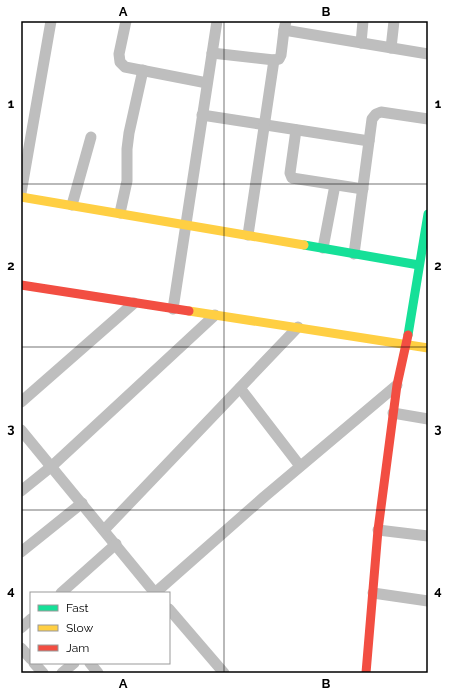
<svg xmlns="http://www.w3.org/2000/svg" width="449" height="694" font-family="Raleway,sans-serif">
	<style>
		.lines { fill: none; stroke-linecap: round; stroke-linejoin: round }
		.street { stroke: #bebebe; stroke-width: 11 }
		.fast { stroke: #16e098; stroke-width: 9 }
		.slow { stroke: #ffcf43; stroke-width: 9 }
		.jam { stroke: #f24e42; stroke-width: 9 }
		.grid { fill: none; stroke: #000; stroke-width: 1; stroke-opacity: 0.55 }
		.neatline { fill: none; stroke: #000; stroke-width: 1.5 }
		.grid-label { font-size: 13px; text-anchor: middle; font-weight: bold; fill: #000 }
	</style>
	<rect width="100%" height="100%" fill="#fff"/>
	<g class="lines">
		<g class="street">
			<polyline points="126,21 119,54 120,62 125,67 207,83"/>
			<polyline points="286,21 284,30 428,54"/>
			<polyline points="361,43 363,21"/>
			<polyline points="391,48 394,21"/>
			<polyline points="212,53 274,60 279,59 281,55 284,30"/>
			<polyline points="202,115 369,141"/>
			<polyline points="296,130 290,173 292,178 363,189"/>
			<polyline points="21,193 51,21"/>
			<polyline points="72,205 91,137"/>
			<polyline points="120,213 127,181 127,149 129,133 143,70"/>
			<polyline points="248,235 274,60"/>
			<polyline points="323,248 335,185"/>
			<polyline points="354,254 372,119 376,114 381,112 428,119"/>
			<polyline points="173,309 217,21"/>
			<polyline points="240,388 300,466"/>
			<polyline points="21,402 134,303"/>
			<polyline points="393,413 428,419"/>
			<polyline points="21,430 155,593"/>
			<polyline points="21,491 52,466 215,315"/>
			<polyline points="104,530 298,327"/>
			<polyline points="378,530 428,536"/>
			<polyline points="21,552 82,503"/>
			<polyline points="61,593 116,544"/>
			<polyline points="155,593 264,497 397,385"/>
			<polyline points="373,593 428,601"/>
			<polyline points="169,609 224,673"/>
			<polyline points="21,628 31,619"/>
			<polyline points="21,648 31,659"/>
			<polyline points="34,663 43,673"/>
			<polyline points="90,663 98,673"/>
			<polyline points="62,673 74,663"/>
		</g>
		<g class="fast">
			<polyline points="304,245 419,265"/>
			<polyline points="408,335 428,214"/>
		</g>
		<g class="slow">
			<polyline points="21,197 304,245"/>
			<polyline points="189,311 428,348"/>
		</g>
		<g class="jam">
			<polyline points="21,285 189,311"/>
			<polyline points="366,673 378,530 397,385 408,335"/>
		</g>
	</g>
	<path class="grid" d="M224,21V673M21,184H428M21,347H428M21,510H428"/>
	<rect width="449" height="694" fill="none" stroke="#ffffff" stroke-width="44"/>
	<rect x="30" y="592" width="140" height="72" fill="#ffffff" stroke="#999999"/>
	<rect x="38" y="605" width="20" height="6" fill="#16e098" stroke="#999999"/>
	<text x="66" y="612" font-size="12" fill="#000000">Fast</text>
	<rect x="38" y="625" width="20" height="6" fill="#ffcf43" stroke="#999999"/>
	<text x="66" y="632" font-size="12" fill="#000000">Slow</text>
	<rect x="38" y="645" width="20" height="6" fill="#f24e42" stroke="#999999"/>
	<text x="66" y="652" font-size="12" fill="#000000">Jam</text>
	<rect x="22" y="22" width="405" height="650" class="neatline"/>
	<g class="grid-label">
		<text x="123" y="16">A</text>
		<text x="326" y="16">B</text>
		<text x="11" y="108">1</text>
		<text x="438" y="108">1</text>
		<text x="11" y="270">2</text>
		<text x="438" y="270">2</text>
		<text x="11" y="433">3</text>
		<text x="438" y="433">3</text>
		<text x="11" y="595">4</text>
		<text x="438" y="595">4</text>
		<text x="123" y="688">A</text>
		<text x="326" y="688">B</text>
	</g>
</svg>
